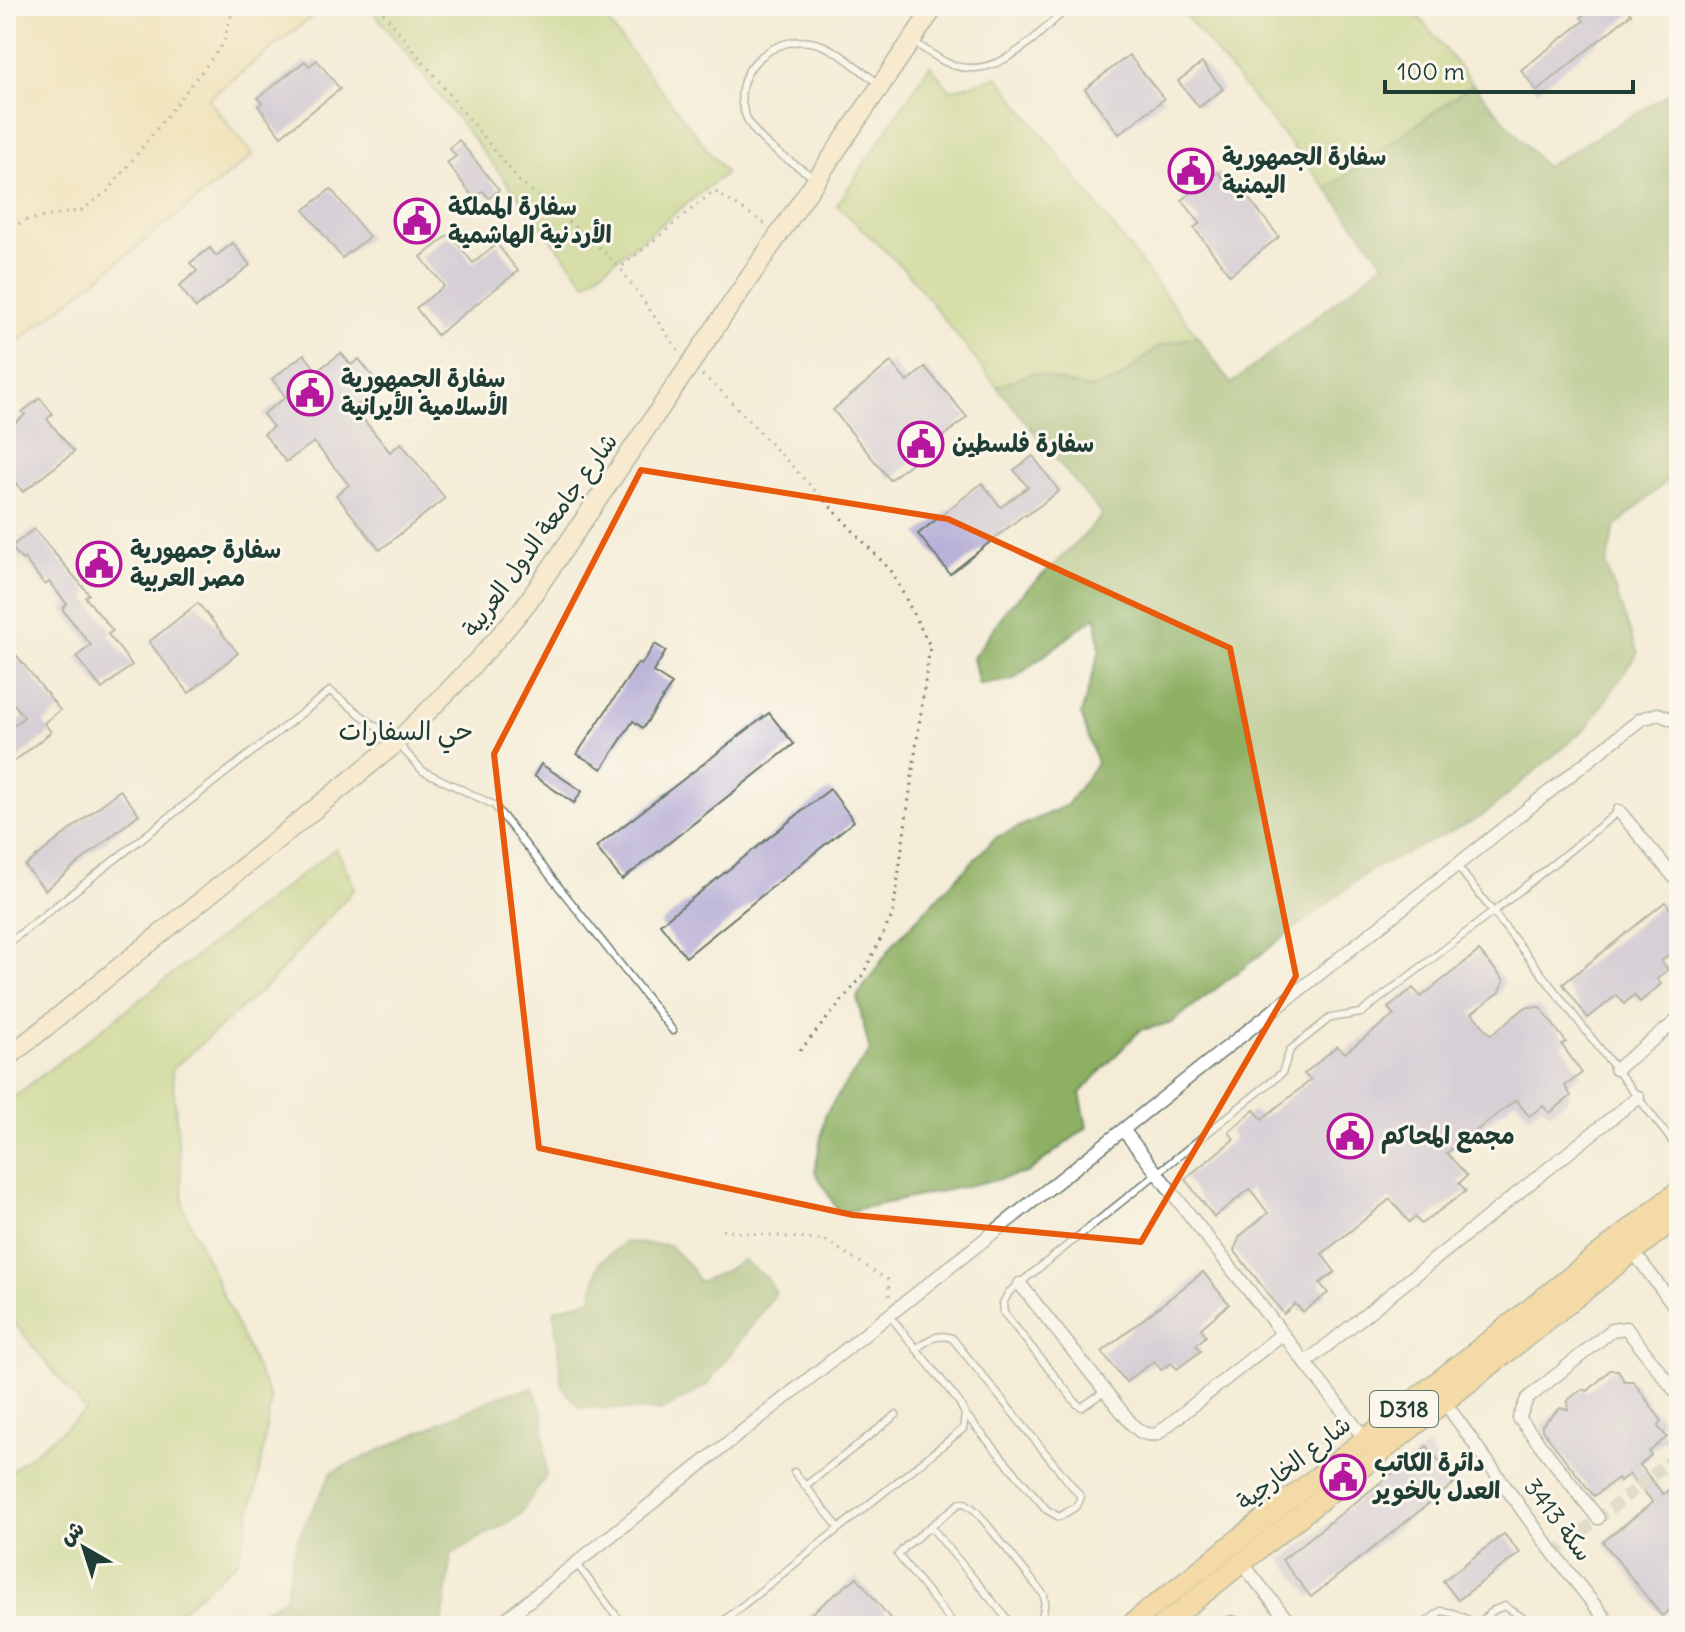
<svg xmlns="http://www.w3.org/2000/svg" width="1685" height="1632" font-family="Delius,'Playpen Sans Arabic',sans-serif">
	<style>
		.green { fill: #b3cc71; stroke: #698452; stroke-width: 2 }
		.forest { fill: #8eb063; stroke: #56764c; stroke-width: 2 }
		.sand { fill: #eeda9e; stroke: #868c69; stroke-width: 2 }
		.building { fill: #b4abd6 }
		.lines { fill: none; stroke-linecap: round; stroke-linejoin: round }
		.street-tunnel { stroke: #c9c9b6; stroke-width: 12; stroke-dasharray: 12 6; stroke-linecap: butt }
		.lane-casing { stroke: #6a7a6d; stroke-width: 9 }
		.street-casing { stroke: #6a7a6d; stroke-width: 15 }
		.secondary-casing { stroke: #6a7a6d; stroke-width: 21 }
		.primary-casing { stroke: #6a7a6d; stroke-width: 23 }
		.path { stroke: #6a7a6d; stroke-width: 3; stroke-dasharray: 2 6; stroke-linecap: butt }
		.lane { stroke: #fff; stroke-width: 6 }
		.street { stroke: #fff; stroke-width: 12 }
		.secondary { stroke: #fae7c3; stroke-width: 18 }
		.primary { stroke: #f2c36a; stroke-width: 20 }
		.marked { fill: none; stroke: #e8590c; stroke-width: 6; stroke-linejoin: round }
		.labels { text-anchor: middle; stroke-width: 6; stroke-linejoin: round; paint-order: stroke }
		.shield { fill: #fbf7ec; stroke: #61756b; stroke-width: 2 }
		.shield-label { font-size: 22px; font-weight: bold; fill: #1f3d34 }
		.poi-label { font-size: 24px; font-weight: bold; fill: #1f3d34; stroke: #fbf7ec; text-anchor: start }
		.street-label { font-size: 24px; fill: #1f3d34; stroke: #fbf7ec }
		.neighbourhood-label { font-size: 26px; fill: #1f3d34; stroke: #fbf7ec }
	</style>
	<rect width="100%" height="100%" fill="#fbf7ec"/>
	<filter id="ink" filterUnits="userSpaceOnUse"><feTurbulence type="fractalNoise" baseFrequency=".0125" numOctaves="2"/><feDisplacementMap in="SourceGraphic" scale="16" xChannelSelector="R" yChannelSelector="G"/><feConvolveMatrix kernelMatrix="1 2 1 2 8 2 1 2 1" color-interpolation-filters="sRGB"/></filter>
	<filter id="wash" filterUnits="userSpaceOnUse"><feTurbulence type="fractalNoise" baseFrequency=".006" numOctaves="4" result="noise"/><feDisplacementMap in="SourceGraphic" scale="32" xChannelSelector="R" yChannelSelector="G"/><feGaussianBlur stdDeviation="1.8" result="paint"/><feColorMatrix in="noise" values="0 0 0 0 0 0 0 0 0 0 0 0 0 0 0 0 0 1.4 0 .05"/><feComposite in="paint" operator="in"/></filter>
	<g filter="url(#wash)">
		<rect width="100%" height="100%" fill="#f4ecd7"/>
		<g class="green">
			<polygon points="369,6 595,6 726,173 586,283"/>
			<polygon points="1178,6 1410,6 1473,84 1327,189"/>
			<polygon points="930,65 950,90 998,77 1197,336 1158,347 1117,381 1088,389 1033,373 997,387 908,273 837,205"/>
			<polygon points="336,848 355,888 271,982 172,1069 184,1210 271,1400 257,1485 238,1561 163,1626 6,1626 6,1475 86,1411 6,1313 6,1103"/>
		</g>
		<g class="forest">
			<polygon points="1473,84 1545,167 1679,88 1679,470 1615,527 1606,566 1638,653 1588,726 1481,817 1371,870 1171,1023 1140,1030 1080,1093 1087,1127 1027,1173 839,1213 815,1171 825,1115 846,1083 870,1052 857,997 894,943 995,838 1067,805 1097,763 1081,714 1100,650 1096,616 1012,680 979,685 973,658 1008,607 1078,542 1102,515 997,387 1033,373 1088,389 1117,381 1158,347 1197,336 1231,384 1384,263 1327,189"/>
			<polygon points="625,1242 669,1245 688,1264 699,1282 725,1271 742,1260 767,1278 776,1293 707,1385 661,1411 580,1407 562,1387 554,1310 592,1298 599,1263"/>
			<polygon points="533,1388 543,1414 546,1476 519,1516 452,1554 442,1626 231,1626 284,1600 297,1539 332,1472 501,1395"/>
		</g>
		<polygon class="sand" points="6,6 325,6 208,99 253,155 6,351"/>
		<g id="blocks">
			<g class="building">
				<polygon points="1595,6 1625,6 1631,14 1537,91 1521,70 1584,21 1581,17"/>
				<polygon points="1129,55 1164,99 1119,134 1085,89"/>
				<polygon points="317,60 340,89 281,136 258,106 262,103 258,98 305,61 309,66"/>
				<polygon points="1202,63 1223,89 1199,107 1178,81"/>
				<polygon points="459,140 499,190 489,198 483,191 474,198 447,163 456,156 449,148"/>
				<polygon points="1200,171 1208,180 1218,172 1236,195 1242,190 1279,237 1230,275 1194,228 1200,223 1182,200 1193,191 1186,182"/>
				<polygon points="331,189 369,237 342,258 304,210"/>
				<polygon points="450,234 473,263 497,244 518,271 437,335 416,308 444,286 421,257"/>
				<polygon points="233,243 250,265 196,308 179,286 197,271 190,263 210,248 216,256"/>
				<polygon points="341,353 351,365 359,359 380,386 354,408 390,452 401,443 445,498 380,550 336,495 349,485 314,442 286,462 264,434 273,427 263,414 286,397 272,379 304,354 317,371"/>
				<polygon points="891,362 907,382 925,367 967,417 890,480 833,410"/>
				<polygon points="40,398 53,414 47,419 74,452 23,492 6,471 6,430 25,415 22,412"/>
				<polygon points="1033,456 1059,491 1026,516 1025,514 950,574 918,534 982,483 1001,507 1028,487 1014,470"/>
				<polygon points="34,529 89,594 85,597 113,631 108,634 132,665 102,689 76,657 91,645 62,609 67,604 49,582 45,585 24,558 22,560 11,547"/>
				<polygon points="198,603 238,653 189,693 149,642"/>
				<polygon points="6,642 60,710 44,723 51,732 6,768 6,732 24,717 6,694"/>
				<polygon points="655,644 666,651 653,672 672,684 643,728 633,721 602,769 577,754 638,663 641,665"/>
				<polygon points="769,713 794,744 622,880 596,847"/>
				<polygon points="541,764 582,791 574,803 534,776"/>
				<polygon points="830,789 854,821 686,957 660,924"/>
				<polygon points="120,790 139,814 45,890 25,866"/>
				<polygon points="1665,902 1679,920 1679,947 1661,961 1668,969 1657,979 1661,984 1640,1002 1634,995 1624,1004 1617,995 1588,1018 1563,984"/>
				<polygon points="1479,951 1504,980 1500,992 1472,1013 1491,1035 1526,1007 1540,1007 1566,1042 1562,1045 1582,1073 1565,1086 1571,1096 1550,1113 1543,1106 1529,1116 1516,1100 1447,1153 1467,1176 1459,1183 1466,1191 1421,1224 1415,1217 1409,1222 1390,1199 1322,1254 1335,1272 1320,1283 1328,1293 1303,1312 1295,1304 1284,1314 1234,1250 1240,1236 1268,1213 1250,1189 1214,1217 1185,1179 1234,1139 1229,1132 1254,1110 1262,1119 1311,1080 1304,1074 1337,1046 1345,1053 1394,1015 1388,1008 1413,988 1421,997"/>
				<polygon points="1203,1272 1229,1304 1201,1328 1206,1336 1196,1345 1201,1351 1177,1369 1171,1363 1161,1370 1154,1361 1126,1382 1102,1352"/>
				<polygon points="1610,1370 1618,1370 1624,1381 1633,1381 1661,1420 1658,1427 1667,1437 1649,1452 1651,1455 1640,1465 1663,1494 1679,1482 1679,1602 1662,1616 1603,1542 1653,1502 1629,1474 1620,1481 1618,1478 1594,1496 1542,1430 1542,1425 1560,1408 1568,1409 1568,1400 1582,1389 1588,1391"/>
				<polygon points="1427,1446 1456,1482 1311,1597 1282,1560"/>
				<polygon points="1504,1534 1520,1553 1458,1600 1443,1581"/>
				<polygon points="857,1577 896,1626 795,1626"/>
			</g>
		</g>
	</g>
	<g filter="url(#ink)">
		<use href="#blocks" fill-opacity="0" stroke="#6a7a6d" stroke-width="2"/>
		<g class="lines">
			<polyline class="street-tunnel" points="1554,1554 1679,1454"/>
			<g class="lane-casing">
				<g id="lane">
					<path d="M914,42C926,50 939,60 952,65C1000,81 1038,33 1070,6"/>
					<path d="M815,178C791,161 753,142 744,111C730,69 777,33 815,43C837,48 859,70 878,83"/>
					<polyline points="1458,867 1679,1150"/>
					<polyline points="6,945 330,691 396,742 423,771 494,805 673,1031"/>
					<path d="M916,1349C928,1340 937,1333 952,1338L1081,1497L1077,1506L1059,1517L1047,1510L965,1414"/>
					<polyline points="1105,1391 1082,1407 1077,1404 1004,1313 1003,1303 1009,1292 1282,1073 1290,1050 1330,1018 1361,1013 1493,912 1619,811"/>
					<polyline points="794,1472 839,1528"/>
					<polyline points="805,1486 896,1415"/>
					<polyline points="931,1527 1013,1626"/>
					<polyline points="576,1563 624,1626"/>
					<polyline points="717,1626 963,1429 965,1414 959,1402 890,1316"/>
					<polyline points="955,1626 898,1555 906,1546 960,1503 965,1503 976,1511 1044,1595 1045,1602 1040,1626"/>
					<polyline points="1212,1626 1232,1619 1254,1626"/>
					<polyline points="1421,1626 1441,1611 1453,1613 1478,1624 1494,1610 1505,1606 1535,1626 1564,1626"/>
				</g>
			</g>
			<g class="street-casing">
				<g id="street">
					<polyline points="1619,811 1679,883"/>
					<polyline points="1616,1069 1679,1019"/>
					<polyline points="1124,1131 1368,1443"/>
					<polyline points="1632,1250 1679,1312"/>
					<path d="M1020,1284L1130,1422C1138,1431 1144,1436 1157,1434L1282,1334"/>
					<polyline points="1305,1363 1638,1097"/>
					<polyline points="1443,1400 1554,1554 1611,1626"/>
					<polyline points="1598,1518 1519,1418 1527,1399 1612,1330 1626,1328 1679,1396"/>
					<polyline points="1242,1563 1292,1626"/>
					<polyline points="497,1626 1641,719 1658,714 1679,722"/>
				</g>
			</g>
			<g class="secondary-casing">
				<path id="secondary" d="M6,1059L389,749C438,702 485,656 527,603L935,6"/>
			</g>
			<g class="primary-casing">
				<g id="primary">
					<polyline points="1129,1626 1679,1191"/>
					<polyline points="1162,1626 1679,1215"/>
				</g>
			</g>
			<g class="path">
				<polyline points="378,6 519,181 598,246 620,268"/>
				<polyline points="6,234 23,221 82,210 109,190 223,44 234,6"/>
				<polyline points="678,350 620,268 714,191 767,225"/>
				<polyline points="702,375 721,391 892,572 930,646 893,914 861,978 798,1053"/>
				<polyline points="722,1230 826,1241 888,1280 889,1296"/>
			</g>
			<use href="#lane" class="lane"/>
			<use href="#street" class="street"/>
			<use href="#secondary" class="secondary"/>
			<use href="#primary" class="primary"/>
		</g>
	</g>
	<path d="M0 0H1685V1632H0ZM641,470L948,519L1230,648L1296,976L1141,1242L853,1215L539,1148L494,754Z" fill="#f4ecd7" fill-opacity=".55" fill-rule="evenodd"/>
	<path class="marked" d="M641,470L948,519L1230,648L1296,976L1141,1242L853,1215L539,1148L494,754Z"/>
	<defs>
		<g id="civic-ring" transform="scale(2.3)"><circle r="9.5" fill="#fbf7ec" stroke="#b5179e" stroke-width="1.5"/><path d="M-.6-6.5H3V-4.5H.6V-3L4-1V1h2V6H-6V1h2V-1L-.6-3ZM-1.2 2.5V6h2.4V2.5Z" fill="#b5179e"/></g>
	</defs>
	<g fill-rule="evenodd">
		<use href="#civic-ring" x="1191" y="171"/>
		<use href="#civic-ring" x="417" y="221"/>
		<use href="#civic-ring" x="310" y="393"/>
		<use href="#civic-ring" x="921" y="444"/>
		<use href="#civic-ring" x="99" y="564"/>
		<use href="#civic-ring" x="1350" y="1136"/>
		<use href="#civic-ring" x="1343" y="1477"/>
	</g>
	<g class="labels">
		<rect class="shield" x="1370" y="1391" width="68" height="36" rx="6"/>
		<g class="shield-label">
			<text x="1404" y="1417">D318</text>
		</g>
		<g class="poi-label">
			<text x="1222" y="165">سفارة الجمهورية<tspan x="1222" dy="28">اليمنية</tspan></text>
			<text x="448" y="215">سفارة المملكة<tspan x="448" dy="28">الأردنية الهاشمية</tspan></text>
			<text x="341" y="387">سفارة الجمهورية<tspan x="341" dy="28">الأسلامية الأيرانية</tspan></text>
			<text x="952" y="452">سفارة فلسطين</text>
			<text x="130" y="558">سفارة جمهورية<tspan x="130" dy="28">مصر العربية</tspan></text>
			<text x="1381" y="1144">مجمع المحاكم</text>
			<text x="1374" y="1471">دائرة الكاتب<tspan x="1374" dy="28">العدل بالخوير</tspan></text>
		</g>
		<g class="street-label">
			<text transform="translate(540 535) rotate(-54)" y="8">شارع جامعة الدول العربية</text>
			<text transform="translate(1294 1463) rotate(-38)" y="8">شارع الخارجية</text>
			<text transform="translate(1558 1520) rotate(53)" y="8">سكة 3413</text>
		</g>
		<g class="neighbourhood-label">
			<text x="406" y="740">حي السفارات</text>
		</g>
	</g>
	<rect width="1685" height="1632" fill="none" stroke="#fbf7ec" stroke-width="32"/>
	<g transform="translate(84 1548) rotate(321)" stroke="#fbf7ec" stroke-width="6" paint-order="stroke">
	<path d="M0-6L14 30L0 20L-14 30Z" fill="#1f3d34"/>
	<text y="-12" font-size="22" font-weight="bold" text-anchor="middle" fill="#1f3d34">ش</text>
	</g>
	<path d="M1385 80v12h248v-12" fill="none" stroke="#1f3d34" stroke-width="4"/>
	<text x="1397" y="80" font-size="24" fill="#1f3d34" stroke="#fbf7ec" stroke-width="6" paint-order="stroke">100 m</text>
</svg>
